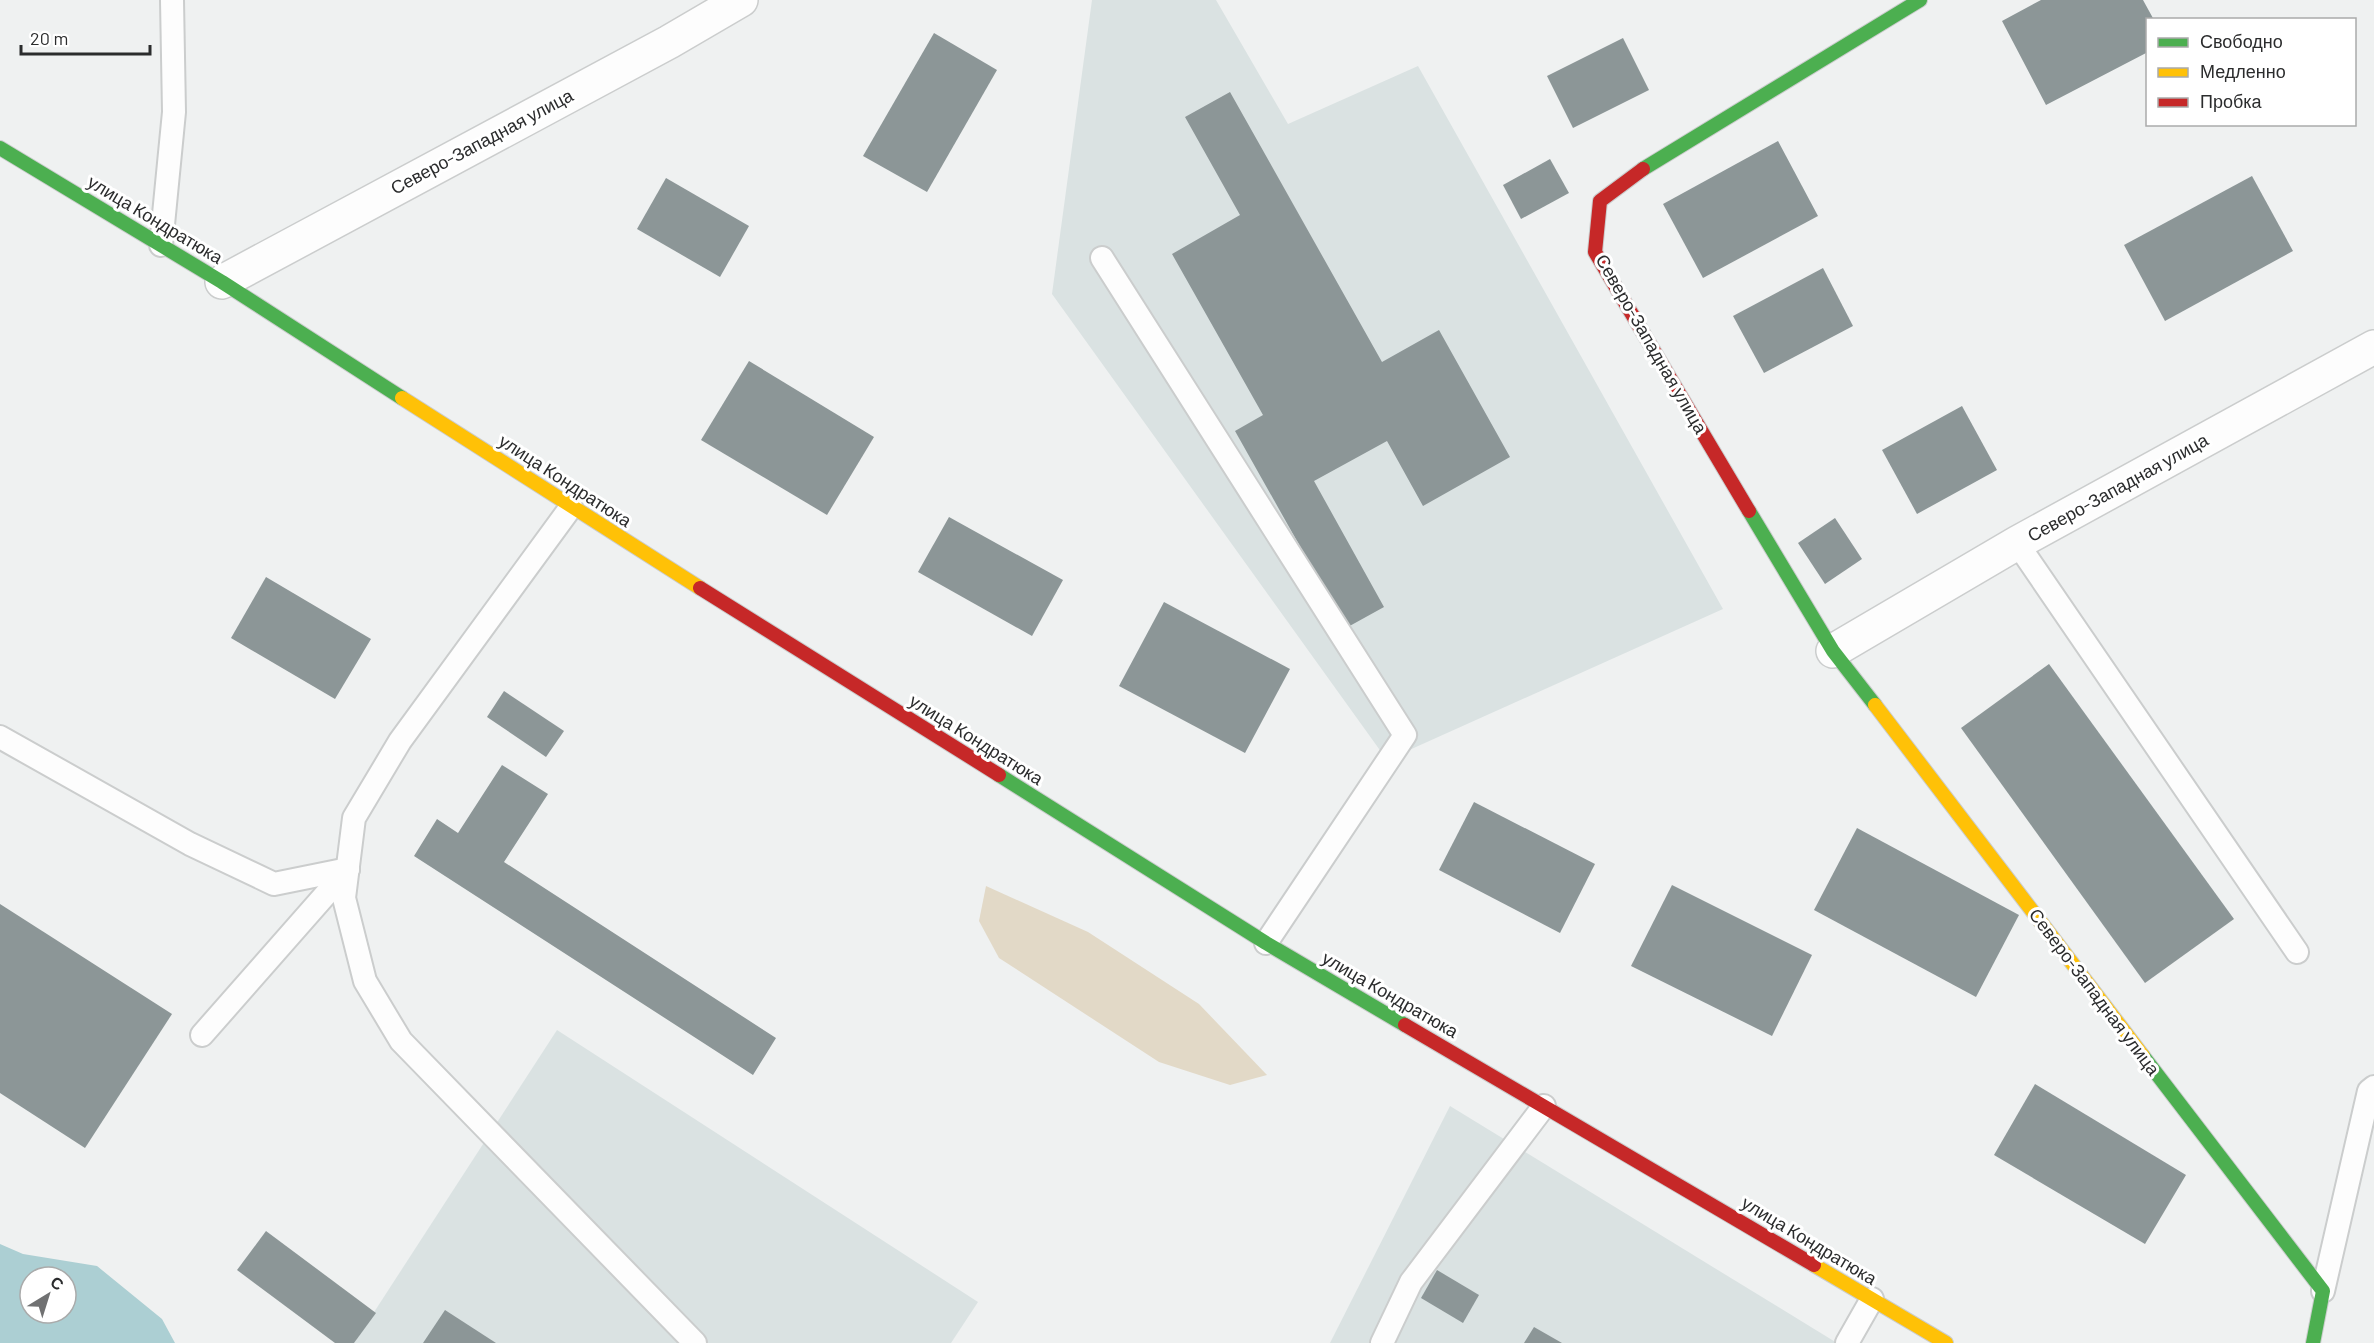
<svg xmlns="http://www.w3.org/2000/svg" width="2374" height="1343" font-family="Barlow,sans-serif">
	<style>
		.built { fill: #dae2e2 }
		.green { fill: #e2d9c7 }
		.water { fill: #accfd3; fill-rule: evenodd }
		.building { fill: #8c9697 }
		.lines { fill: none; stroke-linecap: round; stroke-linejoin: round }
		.lane-casing { stroke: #cbcdcd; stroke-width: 26 }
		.street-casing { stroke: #cbcdcd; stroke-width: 36 }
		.fast-casing { stroke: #cbcdcd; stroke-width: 16 }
		.slow-casing { stroke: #cbcdcd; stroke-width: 16 }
		.jam-casing { stroke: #cbcdcd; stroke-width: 16 }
		.lane { stroke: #fdfdfd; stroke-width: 22 }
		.street { stroke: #fdfdfd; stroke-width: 33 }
		.fast { stroke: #4caf50; stroke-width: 14 }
		.slow { stroke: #ffc107; stroke-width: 14 }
		.jam { stroke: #c62828; stroke-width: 14 }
		.labels { text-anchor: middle; stroke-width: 6; stroke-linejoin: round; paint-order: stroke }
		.street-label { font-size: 18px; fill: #2b2c2d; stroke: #fff }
	</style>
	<rect width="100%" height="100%" fill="#eff1f1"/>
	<g class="built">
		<polygon points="1092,0 1216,0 1288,124 1418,66 1723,609 1387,760 1052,294"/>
		<polygon points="557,1030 978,1302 951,1343 354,1343"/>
		<polygon points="1450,1106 1837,1343 1330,1343"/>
	</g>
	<polygon class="green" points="986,886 1088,932 1199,1004 1267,1075 1230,1085 1159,1062 999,958 979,921"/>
	<path class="water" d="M0,1244L23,1254L97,1266L162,1319L175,1343H0ZM30,1277H66V1313H30Z"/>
	<g class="building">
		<polygon points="2041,0 2143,0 2154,20 2148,20 2148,52 2046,105 2002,21"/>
		<polygon points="934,33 997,70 927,192 863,156"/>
		<polygon points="1623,38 1649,90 1573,128 1547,76"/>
		<polygon points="1230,92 1382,362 1439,330 1510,457 1423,506 1387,441 1314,481 1384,607 1346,628 1235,431 1263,415 1172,254 1240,215 1185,117"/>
		<polygon points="1778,141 1818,216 1703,278 1663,204"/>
		<polygon points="1550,159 1569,193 1521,219 1503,185"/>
		<polygon points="2252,176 2293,251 2165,321 2124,245"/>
		<polygon points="666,178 749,226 720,277 637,229"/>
		<polygon points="1823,268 1853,326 1764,373 1733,316"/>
		<polygon points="749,361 874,437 827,515 701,440"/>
		<polygon points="1962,406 1997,470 1917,514 1882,450"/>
		<polygon points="949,517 1063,580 1032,636 918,572"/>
		<polygon points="1835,518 1862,559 1825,584 1798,543"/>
		<polygon points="266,577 371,639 335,699 231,638"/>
		<polygon points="1164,602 1290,669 1245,753 1119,686"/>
		<polygon points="2049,664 2234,919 2145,983 1961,728"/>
		<polygon points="504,691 564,731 546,757 487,717"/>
		<polygon points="502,765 548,794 504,862 776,1038 753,1075 414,856 437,819 458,833"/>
		<polygon points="1474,802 1595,864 1560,933 1439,870"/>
		<polygon points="1857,828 2019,915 1976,997 1814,910"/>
		<polygon points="1672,885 1812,955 1772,1036 1631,966"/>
		<polygon points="0,904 172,1014 85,1148 0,1093"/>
		<polygon points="2035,1084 2186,1175 2145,1244 1994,1155"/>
		<polygon points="266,1231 376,1313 354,1343 335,1343 237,1270"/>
		<polygon points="1437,1270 1479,1295 1463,1323 1421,1298"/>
		<polygon points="445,1310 496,1343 423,1343"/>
		<polygon points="1534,1327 1562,1343 1524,1343"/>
	</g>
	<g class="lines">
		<g class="lane-casing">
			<g id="lane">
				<polyline points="161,245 174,112 172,0"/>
				<polyline points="1102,258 1405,735 1266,943"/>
				<polyline points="571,507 400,741 354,818 344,898 365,981 401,1041 695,1343"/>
				<polyline points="2017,543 2297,952"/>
				<polyline points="0,737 190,844 274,884 348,869"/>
				<polyline points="202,1035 348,869"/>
				<polyline points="2323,1291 2369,1091 2374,1087"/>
				<polyline points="1382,1343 1411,1282 1544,1106"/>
				<polyline points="1847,1343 1872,1299"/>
			</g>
		</g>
		<g class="street-casing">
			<g id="street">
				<polyline points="222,282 669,42 741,0"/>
				<polyline points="1833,651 2017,543 2374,347"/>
			</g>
		</g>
		<g class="fast-casing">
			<g id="fast">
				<polyline points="0,148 222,282 402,398"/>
				<polyline points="1643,169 1920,0"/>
				<polyline points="1749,511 1833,651 1875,705"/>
				<polyline points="999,775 1266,943 1405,1025"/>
				<polyline points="2143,1056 2323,1291 2313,1343"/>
			</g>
		</g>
		<g class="slow-casing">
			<g id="slow">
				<polyline points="402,398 700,588"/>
				<polyline points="1875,705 2143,1056"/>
				<polyline points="1814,1265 1946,1343"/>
			</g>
		</g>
		<g class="jam-casing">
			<g id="jam">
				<polyline points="1643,169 1600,201 1595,252 1749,511"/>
				<polyline points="700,588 999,775"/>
				<polyline points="1405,1025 1814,1265"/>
			</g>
		</g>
		<use href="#lane" class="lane"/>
		<use href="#street" class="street"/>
		<use href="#fast" class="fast"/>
		<use href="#slow" class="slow"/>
		<use href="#jam" class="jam"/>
	</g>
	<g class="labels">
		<g class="street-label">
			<text transform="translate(482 142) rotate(-28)" y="6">Северо-Западная улица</text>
			<text transform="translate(155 220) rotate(31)" y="6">улица Кондратюка</text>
			<text transform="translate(1651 344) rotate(60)" y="6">Северо-Западная улица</text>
			<text transform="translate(565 481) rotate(33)" y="6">улица Кондратюка</text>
			<text transform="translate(2118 488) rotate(-29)" y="6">Северо-Западная улица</text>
			<text transform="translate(976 740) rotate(32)" y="6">улица Кондратюка</text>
			<text transform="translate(2094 992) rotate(53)" y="6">Северо-Западная улица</text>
			<text transform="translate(1390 995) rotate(30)" y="6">улица Кондратюка</text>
			<text transform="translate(1809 1241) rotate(31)" y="6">улица Кондратюка</text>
		</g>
	</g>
	<rect x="2146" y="18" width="210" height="108" fill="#ffffff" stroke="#aaabab" stroke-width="1.5"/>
	<rect x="2158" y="38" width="30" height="9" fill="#4caf50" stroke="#aaabab" stroke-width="1.5"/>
	<text x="2200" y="48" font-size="18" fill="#2b2c2d">Свободно</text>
	<rect x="2158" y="68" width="30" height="9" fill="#ffc107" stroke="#aaabab" stroke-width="1.5"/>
	<text x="2200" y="78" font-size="18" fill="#2b2c2d">Медленно</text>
	<rect x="2158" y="98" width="30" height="9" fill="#c62828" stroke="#aaabab" stroke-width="1.5"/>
	<text x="2200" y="108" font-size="18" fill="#2b2c2d">Пробка</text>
	<g transform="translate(48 1295) rotate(38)"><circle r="28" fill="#ffffff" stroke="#aaabab" stroke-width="1.5"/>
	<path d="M0-4.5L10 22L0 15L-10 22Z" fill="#707172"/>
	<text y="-9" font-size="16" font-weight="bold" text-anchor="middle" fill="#2b2c2d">С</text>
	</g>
	<path d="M21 45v9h129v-9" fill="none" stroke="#2b2c2d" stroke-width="3"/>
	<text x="30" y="45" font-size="18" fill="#2b2c2d" stroke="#ffffff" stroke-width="4.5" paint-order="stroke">20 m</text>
</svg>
